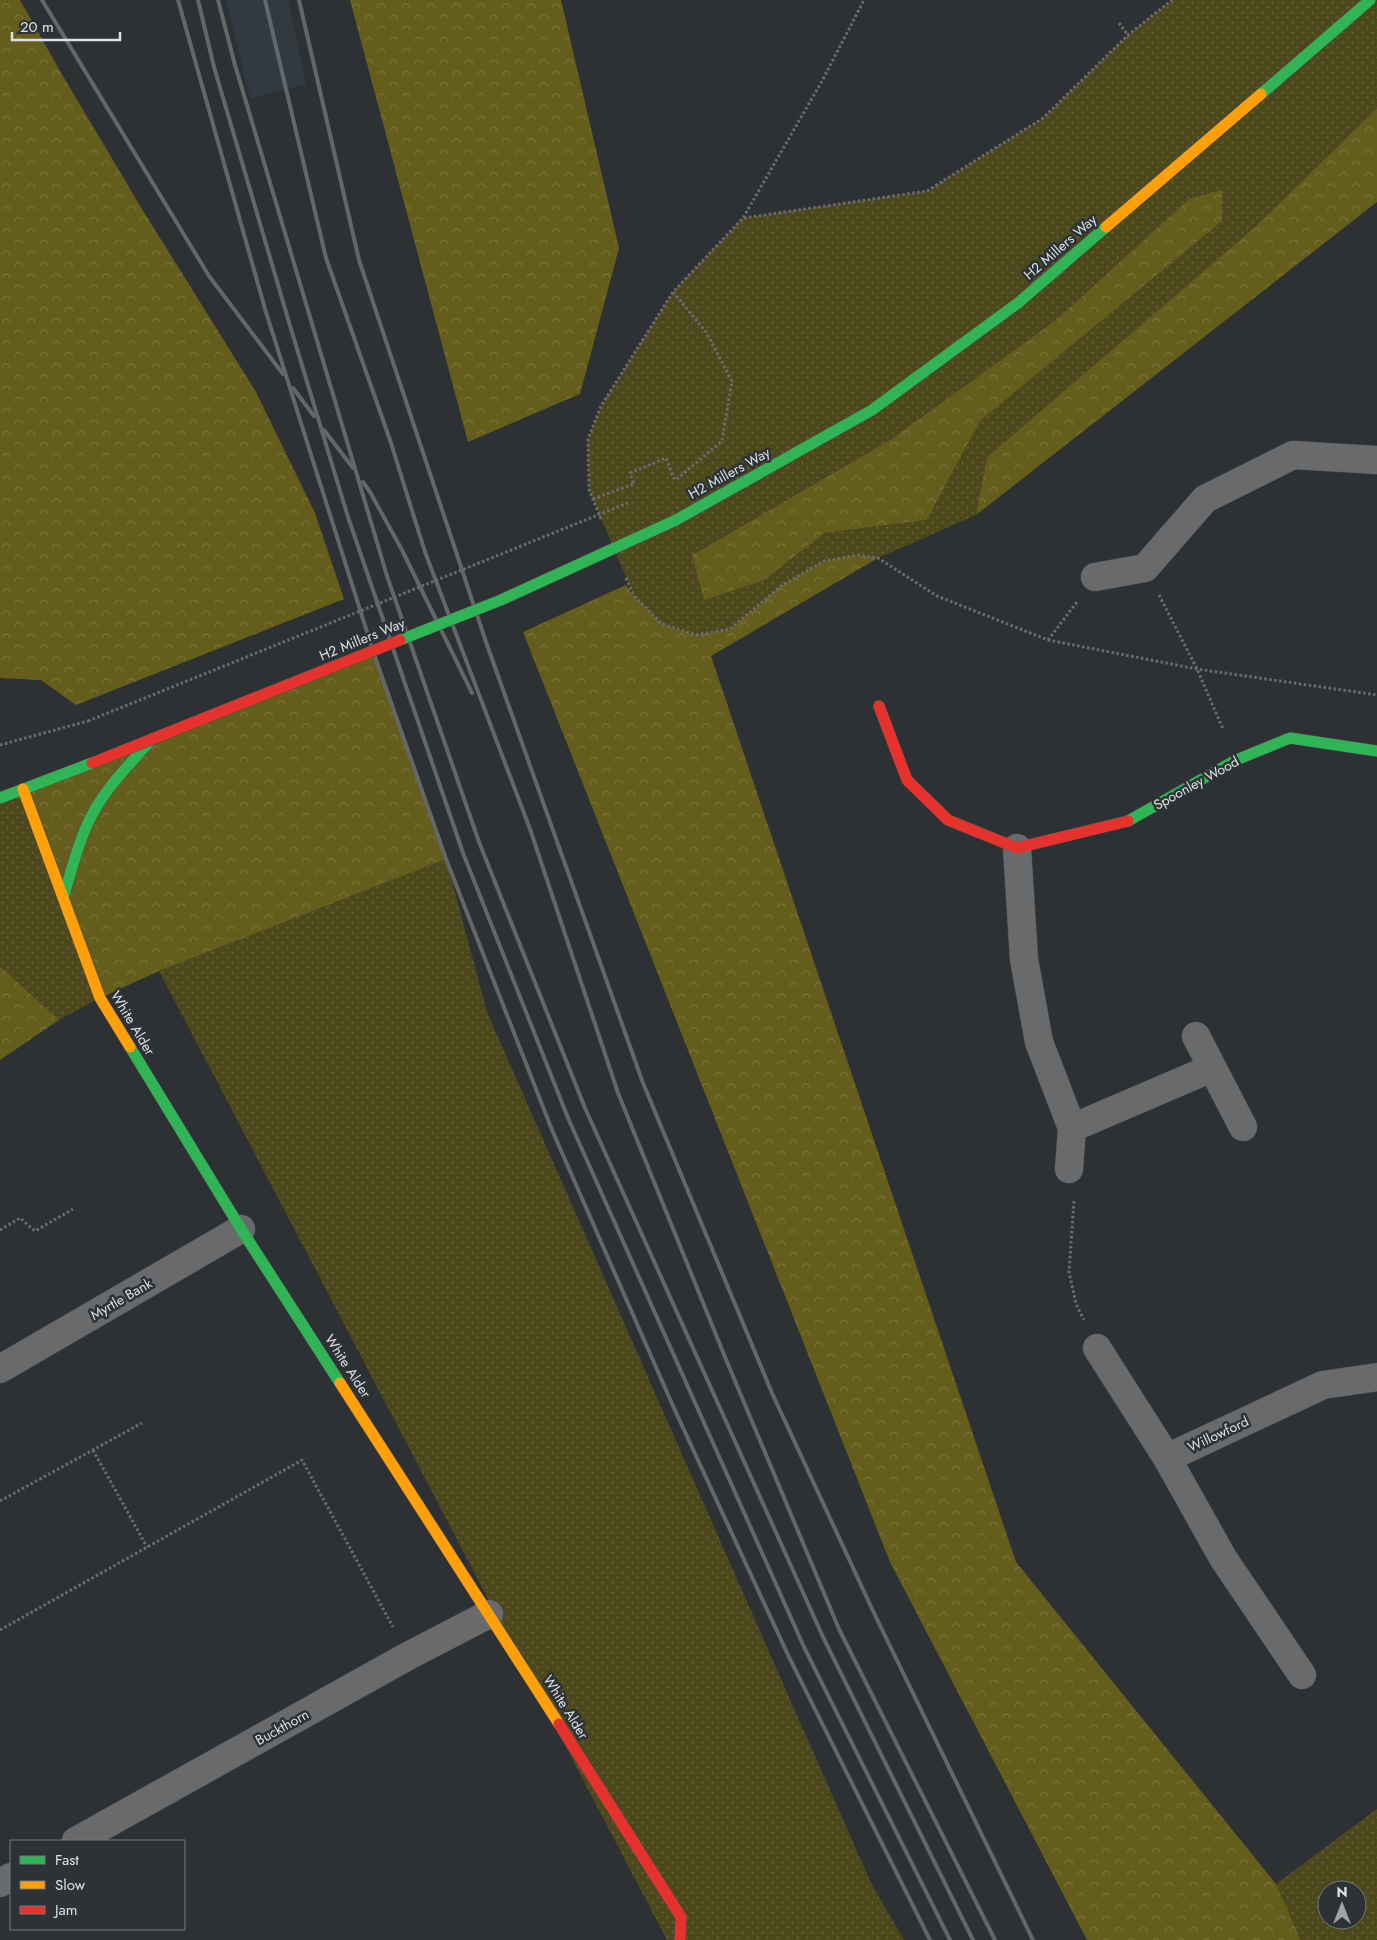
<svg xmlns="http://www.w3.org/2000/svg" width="1377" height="1940" font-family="Jost,sans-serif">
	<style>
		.built { fill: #313a41 }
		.green { fill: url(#green-dots); fill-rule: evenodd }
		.forest { fill: url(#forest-crowns) }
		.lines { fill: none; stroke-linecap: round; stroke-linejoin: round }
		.street-casing { stroke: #4a4e50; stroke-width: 29 }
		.fast-casing { stroke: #4a4e50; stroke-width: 12 }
		.slow-casing { stroke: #4a4e50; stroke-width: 12 }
		.jam-casing { stroke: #4a4e50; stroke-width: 12 }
		.path { stroke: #6a6c6f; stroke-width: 3; stroke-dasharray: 2.5 2.5; stroke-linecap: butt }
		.street { stroke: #686a6c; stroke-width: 28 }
		.fast { stroke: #30b455; stroke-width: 11 }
		.slow { stroke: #ff9f0a; stroke-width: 11 }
		.jam { stroke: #e5322d; stroke-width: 11 }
		.rail { stroke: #646768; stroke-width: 4 }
		.fast-bridge-casing { stroke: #4a4e50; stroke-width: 12; stroke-linecap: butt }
		.jam-bridge-casing { stroke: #4a4e50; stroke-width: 12; stroke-linecap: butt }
		.path-bridge { stroke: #6a6c6f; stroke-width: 3; stroke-dasharray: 2.5 2.5; stroke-linecap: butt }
		.fast-bridge { stroke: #30b455; stroke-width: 11 }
		.jam-bridge { stroke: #e5322d; stroke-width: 11 }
		.labels { text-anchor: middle; stroke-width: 5; stroke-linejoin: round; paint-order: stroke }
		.street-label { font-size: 14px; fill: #dde1e3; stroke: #2c3236 }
	</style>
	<defs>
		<pattern id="green-dots" width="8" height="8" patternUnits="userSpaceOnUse" patternTransform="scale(1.25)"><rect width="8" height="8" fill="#4c481c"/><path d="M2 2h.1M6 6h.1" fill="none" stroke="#65623d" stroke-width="1.8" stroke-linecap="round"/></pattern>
		<pattern id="forest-crowns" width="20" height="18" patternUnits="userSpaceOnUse" patternTransform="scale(1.25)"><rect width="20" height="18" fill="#645d1b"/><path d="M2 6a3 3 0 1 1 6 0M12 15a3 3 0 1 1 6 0" fill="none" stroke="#7a743c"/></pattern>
	</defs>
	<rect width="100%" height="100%" fill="#2e3134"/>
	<polygon class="built" points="226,0 288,0 306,84 250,98"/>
	<g class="green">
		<path d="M1172,0H1377V108L1255,227L987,457L976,515L878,558L858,555L781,586L730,629L696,635L662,624L634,596L589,490L588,439L601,406L673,292L743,218L927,191L1043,118L1128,35ZM1189,199L1221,221L980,421L927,520L824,533L693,554L890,440L1056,320Z"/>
		<polygon points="23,789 100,998 59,1020 0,966 0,798"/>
		<polygon points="446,859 487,1012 871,1883 904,1940 667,1940 159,971"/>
		<path d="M1377,1809V1940H1301L1276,1884ZM1327,1890H1357V1920H1327Z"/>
	</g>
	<g class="forest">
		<polygon points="0,0 20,0 60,71 142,209 256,392 315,513 344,599 76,705 41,680 0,678"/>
		<polygon points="350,0 561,0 619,248 580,394 468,442"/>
		<polygon points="1377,108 1377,202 976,515 987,457 1255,227"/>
		<polygon points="1222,190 1222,221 980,421 927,520 824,533 764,580 704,600 692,555 890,440 1056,320 1189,199"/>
		<polygon points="858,555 878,558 711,656 1016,1562 1276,1884 1301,1940 1087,1940 890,1562 523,632 626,585 634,596 662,624 696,635 730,629 781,586 824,561"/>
		<polygon points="374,654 446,859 159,971 100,998 23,789"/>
		<polygon points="0,966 59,1020 0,1060"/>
	</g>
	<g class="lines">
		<g class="street-casing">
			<g id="street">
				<polyline points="1095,577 1145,568 1205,499 1293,455 1377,460"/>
				<polyline points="1017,848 1024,959 1039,1042 1072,1128 1069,1169"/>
				<polyline points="1196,1036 1243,1127"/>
				<polyline points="1072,1128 1212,1068"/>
				<polyline points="1097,1348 1167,1458"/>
				<polyline points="0,1369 241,1229"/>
				<polyline points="1302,1675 1223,1558 1167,1458 1323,1385 1377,1377"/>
				<polyline points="76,1841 408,1656 489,1614"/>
				<polyline points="0,1883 11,1877"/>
			</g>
		</g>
		<g class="fast-casing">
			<g id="fast">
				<polyline points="1261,94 1370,0"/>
				<polyline points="676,520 872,410 1018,303 1106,227"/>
				<polyline points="0,798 92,763"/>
				<polyline points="1128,821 1236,760 1290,738 1377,751"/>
				<path d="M63,898C72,869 79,838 94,811C109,784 132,762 152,739"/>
				<polyline points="130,1047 241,1229 340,1383"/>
			</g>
		</g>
		<g class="slow-casing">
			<g id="slow">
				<polyline points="1106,227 1261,94"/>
				<polyline points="23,789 100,998 130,1047"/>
				<polyline points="340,1383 559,1724"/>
			</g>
		</g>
		<g class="jam-casing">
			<g id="jam">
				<polyline points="879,706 907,780 948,820 1017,848 1128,821"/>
				<polyline points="559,1724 681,1917 680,1940"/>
			</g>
		</g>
		<g class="path">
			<polyline points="1119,23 1128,35"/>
			<polyline points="744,218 927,191 1043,118 1128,35 1172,0"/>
			<polyline points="673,292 706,332 732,381 722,441 677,479"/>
			<polyline points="593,499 634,484 630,473 666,458 675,481"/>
			<polyline points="601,519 589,490 588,439 601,406 673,292 743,218 822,81 864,0"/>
			<polyline points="626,578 634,596 662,624 696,635 730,629 781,586 824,561 858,555 878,558 937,596 1048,640 1197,669 1377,695"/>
			<polyline points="1159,595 1197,669 1223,729"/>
			<polyline points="1048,640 1077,602"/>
			<polyline points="0,745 88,721"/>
			<polyline points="1074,1201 1069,1272 1076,1304 1084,1320"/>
			<polyline points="0,1230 20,1218 35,1231 73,1209"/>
			<polyline points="93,1450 147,1547"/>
			<polyline points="0,1501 142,1423"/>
			<polyline points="0,1630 302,1460 393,1627"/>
		</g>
		<use href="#street" class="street"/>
		<use href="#fast" class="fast"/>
		<use href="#slow" class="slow"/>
		<use href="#jam" class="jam"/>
		<g class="rail">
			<polyline points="42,0 209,276 283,374"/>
			<polyline points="178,0 265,309 374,654 446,859 552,1130 673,1406 788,1655 930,1940"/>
			<polyline points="198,0 214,67 291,329 348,517 463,853 568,1118 804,1647 950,1940"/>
			<polyline points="218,0 235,65 387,576 479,842 585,1108 823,1637 973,1940"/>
			<polyline points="265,0 326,258 390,440 425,552 530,829 618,1093 725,1357 839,1629 995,1940"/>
			<polyline points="299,0 359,260 486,642 643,1083 772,1393 873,1611 1033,1940"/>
			<polyline points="293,388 314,416"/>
			<polyline points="324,430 353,468"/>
			<polyline points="363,482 370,492 402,550 472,693"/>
		</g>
		<g class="fast-bridge-casing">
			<polyline id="fast-bridge" points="400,640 501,600 676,520"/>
		</g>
		<g class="jam-bridge-casing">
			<polyline id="jam-bridge" points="92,763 400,640"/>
		</g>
		<polyline class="path-bridge" points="88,721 630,502"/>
		<use href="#fast-bridge" class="fast-bridge"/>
		<use href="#jam-bridge" class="jam-bridge"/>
	</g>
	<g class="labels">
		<g class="street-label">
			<text transform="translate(1060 247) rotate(-41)" y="5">H2 Millers Way</text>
			<text transform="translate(729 473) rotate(-29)" y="5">H2 Millers Way</text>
			<text transform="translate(362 639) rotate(-22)" y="5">H2 Millers Way</text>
			<text transform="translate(1196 783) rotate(-29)" y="5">Spoonley Wood</text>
			<text transform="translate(133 1023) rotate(59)" y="5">White Alder</text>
			<text transform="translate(121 1299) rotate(-30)" y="5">Myrtle Bank</text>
			<text transform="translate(348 1366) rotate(57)" y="5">White Alder</text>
			<text transform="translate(1218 1434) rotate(-25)" y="5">Willowford</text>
			<text transform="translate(566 1707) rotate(58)" y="5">White Alder</text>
			<text transform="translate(282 1727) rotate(-29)" y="5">Buckthorn</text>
		</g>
	</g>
	<rect x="10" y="1840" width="175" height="90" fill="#2c3236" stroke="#73787b"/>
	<rect x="20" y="1856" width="25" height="8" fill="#30b455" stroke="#73787b"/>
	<text x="55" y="1865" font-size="15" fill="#dde1e3">Fast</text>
	<rect x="20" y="1881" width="25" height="8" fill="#ff9f0a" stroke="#73787b"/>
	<text x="55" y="1890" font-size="15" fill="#dde1e3">Slow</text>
	<rect x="20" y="1906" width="25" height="8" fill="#e5322d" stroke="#73787b"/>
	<text x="55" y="1915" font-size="15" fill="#dde1e3">Jam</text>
	<g transform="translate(1342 1905)"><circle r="24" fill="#2c3236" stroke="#73787b"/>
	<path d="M0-4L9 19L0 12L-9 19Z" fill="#a0a3a6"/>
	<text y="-8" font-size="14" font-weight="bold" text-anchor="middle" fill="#dde1e3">N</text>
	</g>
	<path d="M12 32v8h108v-8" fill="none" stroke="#dde1e3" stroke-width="2.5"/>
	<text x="20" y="32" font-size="15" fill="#dde1e3" stroke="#2c3236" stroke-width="4" paint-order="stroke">20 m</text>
</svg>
